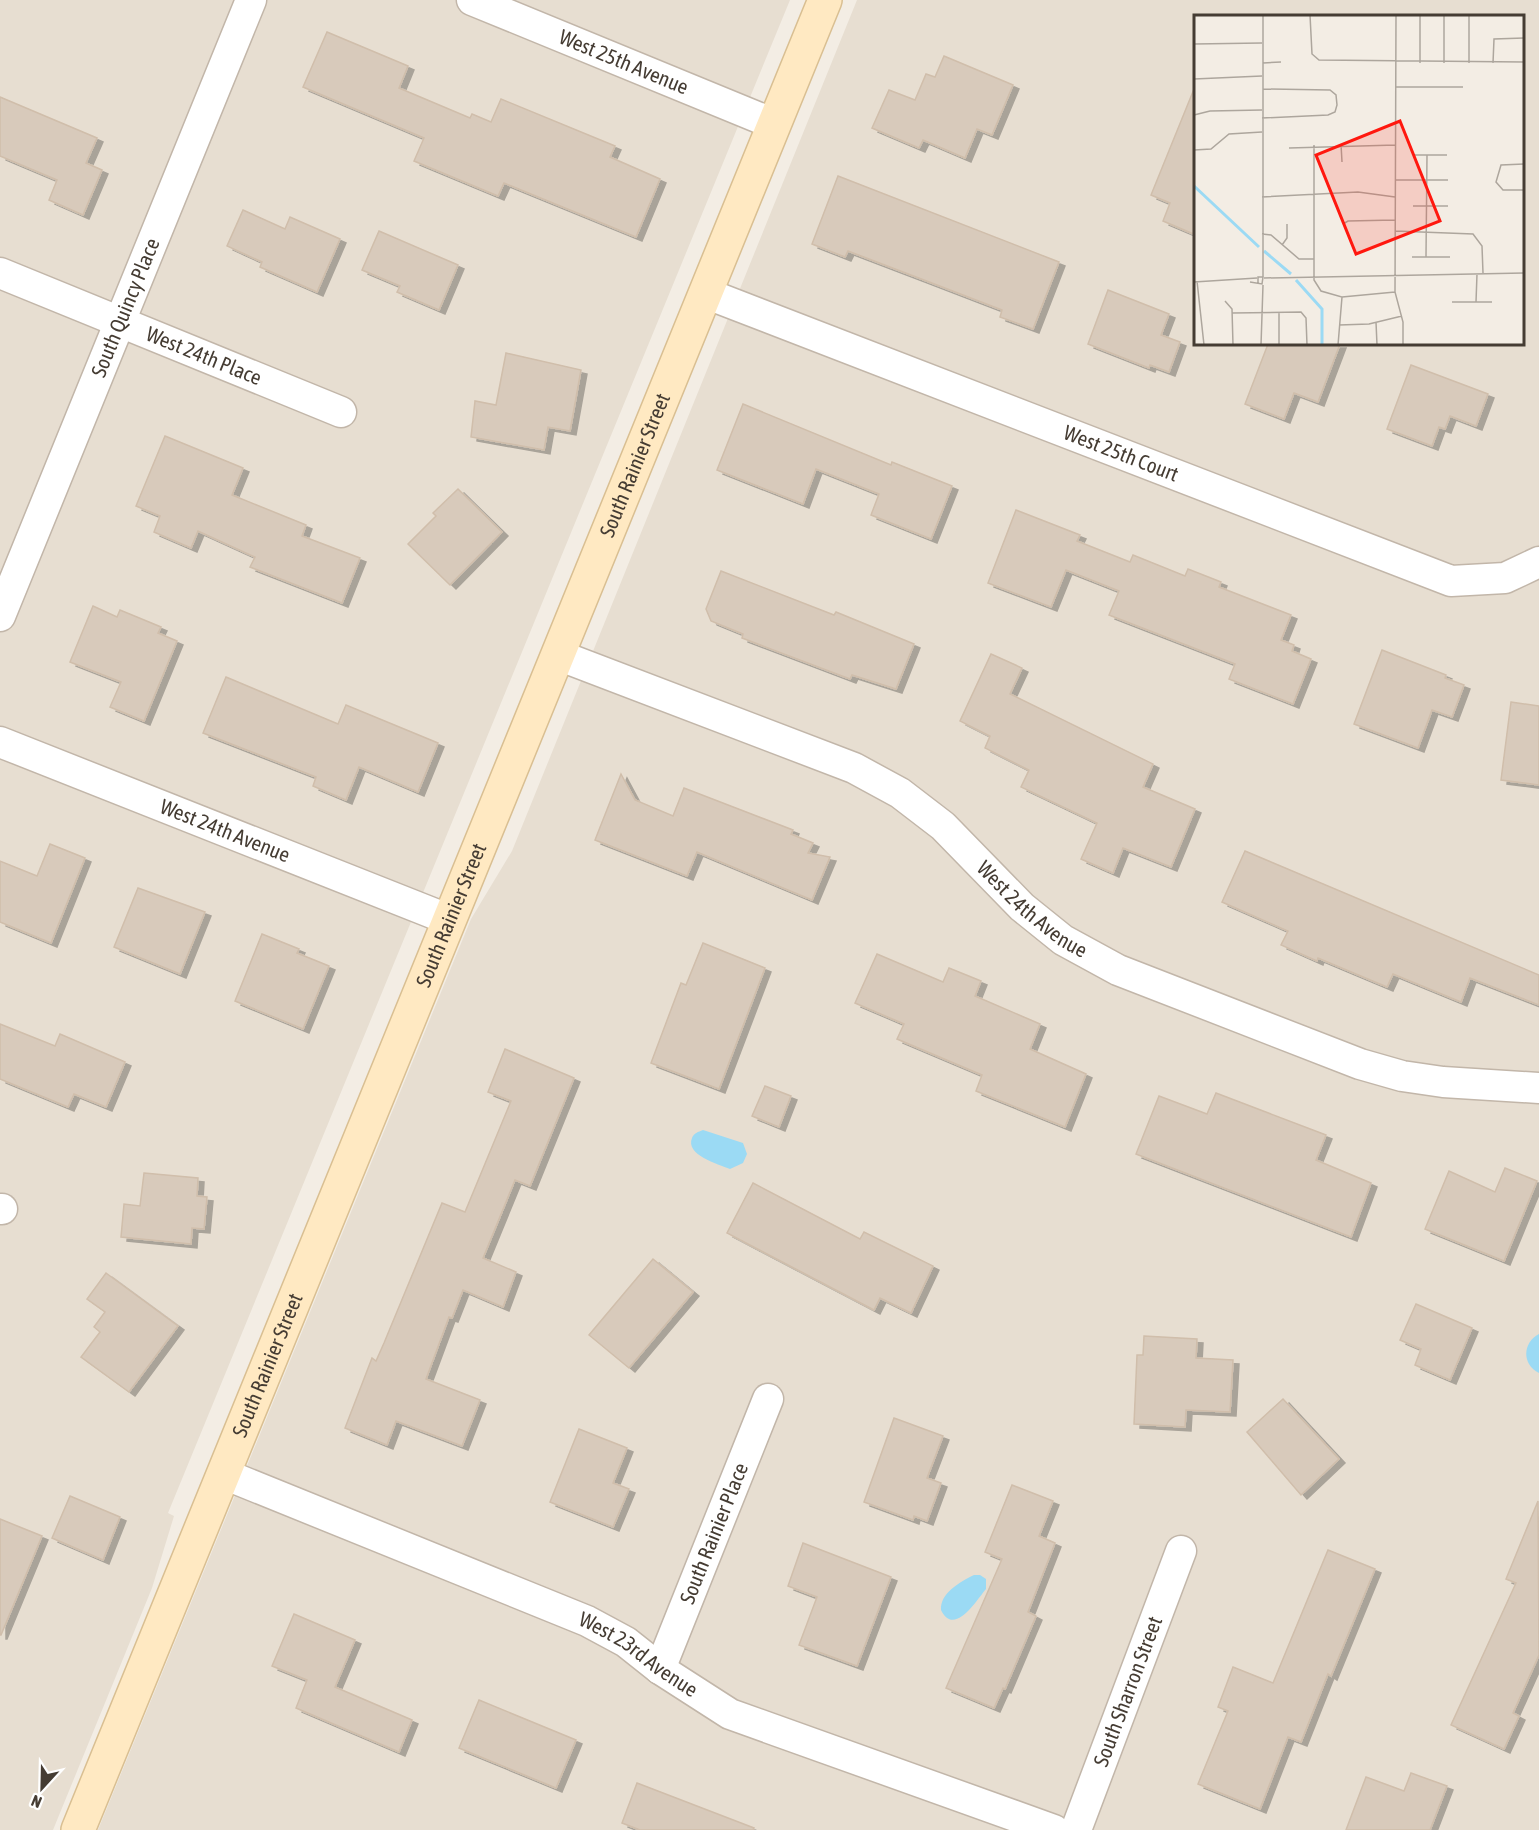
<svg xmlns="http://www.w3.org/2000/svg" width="1539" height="1830" font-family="'Asap Condensed',sans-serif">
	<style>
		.residential { fill: #e7ded1; fill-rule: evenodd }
		.water { fill: #9bdaf4 }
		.building { fill: #d8cabb; stroke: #d0beab; stroke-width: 1.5; filter: url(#shadow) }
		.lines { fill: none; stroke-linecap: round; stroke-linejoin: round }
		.street-casing { stroke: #c2b6a9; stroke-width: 33 }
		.secondary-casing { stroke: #d9bf92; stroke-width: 36 }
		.street { stroke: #fff; stroke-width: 30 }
		.secondary { stroke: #ffe9c2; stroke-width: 33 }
		.labels { text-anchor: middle; stroke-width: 4.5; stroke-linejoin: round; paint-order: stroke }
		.street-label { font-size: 21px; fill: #453c33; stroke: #fff }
		.inset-river { fill: none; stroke: #9bdaf4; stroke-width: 3 }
		.inset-road { fill: none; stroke: #ada69d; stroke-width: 1.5 }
		.view { fill: #ff180f; fill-opacity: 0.15; stroke: #ff180f; stroke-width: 3 }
		.inset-edge { fill: none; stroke: #453c33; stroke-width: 3 }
	</style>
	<defs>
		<filter id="shadow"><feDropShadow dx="6" dy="4" stdDeviation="0" flood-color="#0004"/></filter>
	</defs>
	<rect width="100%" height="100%" fill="#f3ede4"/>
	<g class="residential">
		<polygon points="0,0 790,0 168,1513 174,1516 152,1588 53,1830 0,1830"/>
		<path d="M857,0H1539V1830H98L471,919L512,851ZM1196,16H1522V344H1196Z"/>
	</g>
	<g class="water">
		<path d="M703,1130L743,1143L747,1154L743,1163L730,1169C718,1164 685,1155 692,1138C694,1133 698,1132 703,1130Z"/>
		<path d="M1539,1334V1373C1521,1364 1523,1342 1539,1334Z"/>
		<path d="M974,1575H980L986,1579V1589C976,1601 954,1637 941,1610C940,1593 960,1582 974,1575Z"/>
	</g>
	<g class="building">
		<polygon points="327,32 408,66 399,88 470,118 472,114 491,122 501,99 615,146 610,157 660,179 636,237 504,183 498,196 414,161 424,138 303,87"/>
		<polygon points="944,56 1013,85 992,135 977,129 965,158 923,140 919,148 872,128 889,90 915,100 926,74 935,77"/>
		<polygon points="1194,89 1196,90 1196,235 1163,221 1170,203 1151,195"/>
		<polygon points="0,97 97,138 86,163 102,170 83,215 49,200 57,180 0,156"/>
		<polygon points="838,176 1059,262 1033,329 1000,317 1002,310 924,280 848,251 845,257 812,244"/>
		<polygon points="243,210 285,229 290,217 340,239 317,292 260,267 262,262 227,246"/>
		<polygon points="379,231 458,265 439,310 397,292 400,286 362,270"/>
		<polygon points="1108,290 1169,314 1161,335 1180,342 1169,372 1150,365 1149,368 1088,344"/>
		<polygon points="1268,344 1340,344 1318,402 1294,393 1284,419 1245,404"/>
		<polygon points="506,353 581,370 570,431 548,427 544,450 471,437 475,401 496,405"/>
		<polygon points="1411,365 1488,394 1476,426 1450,416 1445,429 1439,427 1432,446 1387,429"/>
		<polygon points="743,404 891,465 892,462 952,486 931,539 871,515 879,494 816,469 803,504 717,470"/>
		<polygon points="165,436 243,468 232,495 306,525 302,536 360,558 342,603 250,567 255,557 198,531 191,548 154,532 160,516 136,506"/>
		<polygon points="458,489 502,532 450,585 408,544 436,516 433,513"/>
		<polygon points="1016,510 1080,535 1077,541 1130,562 1133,555 1185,576 1188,569 1221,582 1219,587 1291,615 1281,640 1294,645 1292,651 1311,659 1293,704 1229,679 1235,664 1109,615 1119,591 1066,570 1051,607 988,583"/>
		<polygon points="721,571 834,615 836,612 914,644 896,689 852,675 850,679 742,638 743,634 711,621 706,609"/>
		<polygon points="93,606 117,617 120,610 161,627 158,633 177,641 144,721 110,707 121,682 70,662"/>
		<polygon points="1382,650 1446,675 1445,678 1464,685 1452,717 1432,710 1418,748 1354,724"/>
		<polygon points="991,654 1022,668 1010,694 1153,764 1143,787 1195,809 1171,867 1123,848 1113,873 1081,859 1097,823 1021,787 1029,770 985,748 990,736 960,721"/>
		<polygon points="226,677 338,724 346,705 438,743 418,792 359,767 346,800 313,786 316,777 203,733"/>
		<polygon points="1511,702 1539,706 1539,785 1501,780"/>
		<polygon points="621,774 635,800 673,816 684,788 793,830 791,834 813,843 808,853 830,857 812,900 697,852 687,876 595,840"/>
		<polygon points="50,844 85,858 51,943 0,922 0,861 37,876"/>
		<polygon points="1245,851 1539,975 1539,1005 1470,978 1461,1002 1393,974 1387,987 1318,958 1317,961 1281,945 1288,931 1222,902"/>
		<polygon points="138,888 205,912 180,974 114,947"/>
		<polygon points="262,934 299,949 297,953 329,966 303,1029 235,1001"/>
		<polygon points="703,943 765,968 719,1089 651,1063 681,983 686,985"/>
		<polygon points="877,954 943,982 949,968 981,981 975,996 1040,1024 1030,1049 1086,1074 1065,1127 976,1091 982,1075 897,1039 904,1024 855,1003"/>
		<polygon points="0,1024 55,1046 60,1034 125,1062 106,1107 74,1094 68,1107 0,1079"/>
		<polygon points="505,1049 574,1078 530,1186 515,1180 483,1258 516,1272 503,1307 463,1290 452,1318 449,1317 426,1379 480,1400 462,1446 396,1421 387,1445 345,1428 372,1358 376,1361 384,1343 442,1203 465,1212 511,1101 488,1092"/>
		<polygon points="765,1086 791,1096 779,1127 752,1116"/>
		<polygon points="1216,1093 1326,1135 1316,1160 1371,1183 1351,1237 1136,1154 1159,1096 1207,1114"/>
		<polygon points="1505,1168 1537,1181 1504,1261 1425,1229 1449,1171 1495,1192"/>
		<polygon points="144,1173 198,1178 197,1196 207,1197 204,1229 192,1228 191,1244 121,1237 124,1204 140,1206"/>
		<polygon points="753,1183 860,1239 864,1232 933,1266 911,1313 880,1298 874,1310 727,1233"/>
		<polygon points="653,1259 693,1292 629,1368 589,1335"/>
		<polygon points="106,1273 178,1326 129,1392 81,1357 100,1332 94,1327 105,1312 87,1299"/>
		<polygon points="1416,1304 1472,1328 1450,1380 1415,1365 1421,1349 1400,1340"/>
		<polygon points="1144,1336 1197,1339 1196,1358 1233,1360 1230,1412 1186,1410 1185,1427 1134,1424 1137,1355 1143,1355"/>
		<polygon points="1283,1399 1339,1459 1301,1495 1247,1432"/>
		<polygon points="894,1418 943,1436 927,1478 941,1483 927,1521 914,1516 913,1520 864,1502"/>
		<polygon points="579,1429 627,1448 613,1483 629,1489 613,1527 550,1502"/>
		<polygon points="1012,1485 1053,1501 1039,1536 1055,1543 1028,1612 1036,1616 1005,1689 1003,1688 994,1708 946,1688 1002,1559 985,1552"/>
		<polygon points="70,1496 120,1517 103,1560 52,1538"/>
		<polygon points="1538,1501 1539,1655 1513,1713 1519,1716 1504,1749 1451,1725 1516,1583 1506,1579"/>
		<polygon points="0,1519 42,1536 1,1635 0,1635"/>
		<polygon points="803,1543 891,1577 857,1666 799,1645 817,1597 788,1586"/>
		<polygon points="1328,1550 1375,1569 1331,1676 1328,1674 1301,1742 1288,1737 1260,1809 1198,1784 1228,1711 1218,1707 1233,1667 1273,1683"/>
		<polygon points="294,1614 355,1640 335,1687 412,1720 399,1752 296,1708 307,1680 272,1666"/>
		<polygon points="479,1700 576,1740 556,1788 459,1748"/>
		<polygon points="1411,1773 1447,1786 1430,1830 1346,1830 1366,1777 1404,1791"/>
		<polygon points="637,1783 754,1828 753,1830 640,1830 622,1823"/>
	</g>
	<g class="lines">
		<g class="street-casing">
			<g id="street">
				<path id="s1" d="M472,0L774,124"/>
				<path id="s2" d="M0,273L341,412"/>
				<path id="s3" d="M705,293L1451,581L1505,578L1539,562"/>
				<path id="s4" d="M0,616L251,0"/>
				<path id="s5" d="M558,655L854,768L900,793L943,826L1022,907L1063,940L1118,970L1360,1064L1402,1076L1443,1082L1539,1088"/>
				<path id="s6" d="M0,742L450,920"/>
				<polyline points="0,1209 2,1209"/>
				<path id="s7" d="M224,1474L587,1621L626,1642L660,1669L730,1714L1054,1830"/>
				<path id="s8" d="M660,1669L768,1399"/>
				<path id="s9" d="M1076,1830L1181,1551"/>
			</g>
		</g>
		<g class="secondary-casing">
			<g id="secondary">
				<path id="s10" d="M78,1830L825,0"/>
			</g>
		</g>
		<use href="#street" class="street"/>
		<use href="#secondary" class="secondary"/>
	</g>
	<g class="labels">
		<g class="street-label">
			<text dy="7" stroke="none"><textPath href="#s1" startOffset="164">West 25th Avenue</textPath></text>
			<text dy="7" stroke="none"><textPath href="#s4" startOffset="333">South Quincy Place</textPath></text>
			<text dy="7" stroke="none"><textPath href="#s2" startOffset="220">West 24th Place</textPath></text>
			<text dy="7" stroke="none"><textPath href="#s3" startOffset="446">West 25th Court</textPath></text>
			<text dy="7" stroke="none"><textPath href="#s10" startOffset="1474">South Rainier Street</textPath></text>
			<text dy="7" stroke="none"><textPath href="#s6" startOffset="242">West 24th Avenue</textPath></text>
			<text dy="7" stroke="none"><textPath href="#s5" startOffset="546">West 24th Avenue</textPath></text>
			<text dy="7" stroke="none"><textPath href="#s10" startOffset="988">South Rainier Street</textPath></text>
			<text dy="7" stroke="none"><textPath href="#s10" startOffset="502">South Rainier Street</textPath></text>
			<text dy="7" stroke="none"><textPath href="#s8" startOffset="146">South Rainier Place</textPath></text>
			<text dy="7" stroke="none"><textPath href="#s7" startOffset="453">West 23rd Avenue</textPath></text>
			<text dy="7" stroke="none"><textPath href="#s9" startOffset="148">South Sharron Street</textPath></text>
		</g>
	</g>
	<g transform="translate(1194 15)">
		<rect width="330" height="330" fill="#f3ede4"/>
		<path class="inset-river" d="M0,171L65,232M70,236L97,259M102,265L128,294V330"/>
		<path class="inset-road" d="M69,0V262M116,0L118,39L125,45L330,47M202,0L201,277L209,307V330M0,29L68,28M69,48L87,47M226,48V0M250,48V0M275,48V0M299,48L300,24L330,23M0,64L68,61M202,72H269M0,100L16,96L68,95M68,103L134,100L141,97L143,90L142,80L136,75L69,74M147,129L148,147M120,130V265L127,276L148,282L144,330M95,133L202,130M0,135L17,134L35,119L68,117M220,140H253M330,149L307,150L302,167L309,175H330M201,165H254M68,182L164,177L201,182M219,191H254M149,209L154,206L201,205M201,216L279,219L288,231L289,258M68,219L77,220L105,244H120M88,230L93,223V209M218,242H256M232,242L233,140M70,263L330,258M3,266L10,330M0,267L63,263M56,267L68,269L69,262H64V268M148,282L201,277M31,286L38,294L39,330M258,287H298M282,287L283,259M85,297V330M38,298L107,297L112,303L113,330M182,307L183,330M145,310L175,309L208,301M67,330L69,270"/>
		<path class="view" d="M206,106L246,206L162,239L122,140Z"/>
		<rect width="330" height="330" class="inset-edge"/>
	</g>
	<g transform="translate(42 1788) rotate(202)" stroke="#ffffff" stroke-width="4.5" paint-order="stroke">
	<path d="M0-4.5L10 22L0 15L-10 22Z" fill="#453c33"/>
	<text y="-9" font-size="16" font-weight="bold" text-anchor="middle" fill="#453c33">N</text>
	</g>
</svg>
